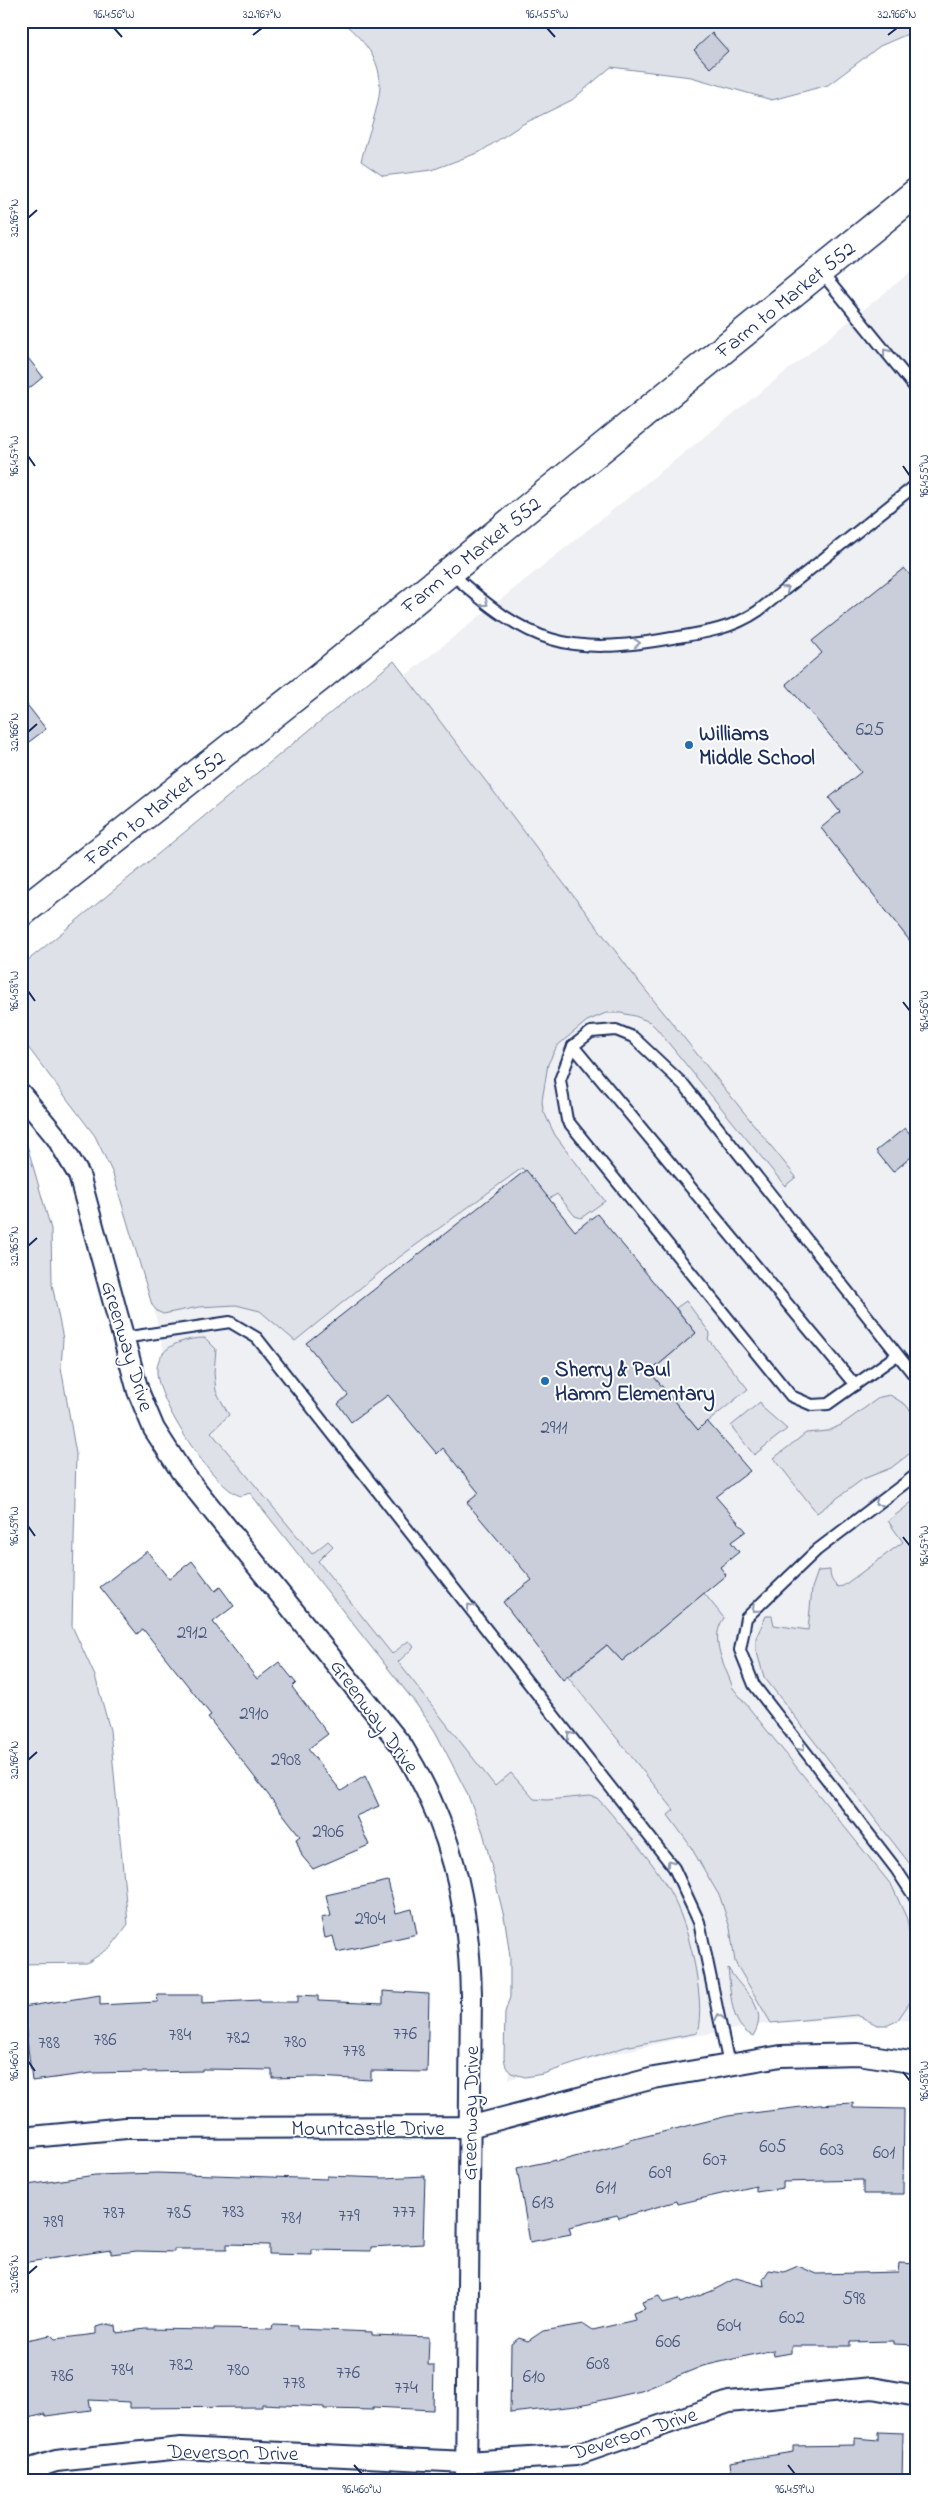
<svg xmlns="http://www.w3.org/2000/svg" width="938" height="2502" font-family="'Indie Flower',sans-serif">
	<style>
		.built { fill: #eff0f4 }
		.green { fill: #dee1e7; stroke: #7c88a2 }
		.building { fill: #caceda; stroke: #1b2f5e }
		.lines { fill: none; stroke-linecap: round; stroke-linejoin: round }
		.lane-casing { stroke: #1b2f5e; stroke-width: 14 }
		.street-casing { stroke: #1b2f5e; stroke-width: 24 }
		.secondary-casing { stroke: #1b2f5e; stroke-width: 31 }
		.lane { stroke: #fff; stroke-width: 10 }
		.street { stroke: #fff; stroke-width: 20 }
		.secondary { stroke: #fff; stroke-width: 28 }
		.oneway { stroke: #8d97ae }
		.ticks { fill: none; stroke: #1b2f5e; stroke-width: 2 }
		.poi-dot { fill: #1f6fb2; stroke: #fff; stroke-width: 2 }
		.labels { text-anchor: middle; stroke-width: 4; stroke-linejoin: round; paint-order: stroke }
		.number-label { font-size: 19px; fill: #47577d }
		.street-label { font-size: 21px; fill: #1b2f5e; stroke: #fff }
		.poi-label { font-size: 21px; font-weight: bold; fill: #1b2f5e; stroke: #fff; text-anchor: start }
		.neatline { fill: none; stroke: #1b2f5e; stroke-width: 2 }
		.ticks-label { font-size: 12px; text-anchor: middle; fill: #1b2f5e }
	</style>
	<rect width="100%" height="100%" fill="#fff"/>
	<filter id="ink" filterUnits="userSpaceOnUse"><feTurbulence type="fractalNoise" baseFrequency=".02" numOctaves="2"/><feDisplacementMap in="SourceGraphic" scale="10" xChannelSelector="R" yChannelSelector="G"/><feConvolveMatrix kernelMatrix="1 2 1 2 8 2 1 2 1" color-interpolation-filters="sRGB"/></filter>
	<g filter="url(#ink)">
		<polygon class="built" points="917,267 917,2021 864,2018 778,2022 677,2039 509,2079 509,1947 490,1853 460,1776 433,1730 414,1703 209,1442 168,1370 145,1270 121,1185 21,990 406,675"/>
		<g class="green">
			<path d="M341,21H917V30L880,46L828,85L772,100L691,77L611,67L572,100L523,124L480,152L432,170L383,176L361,161C378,97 401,70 341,21Z"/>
			<polygon points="394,661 639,982 796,1177 785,1186 657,1029 650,1022 635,1016 621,1013 606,1013 587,1021 557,1046 548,1064 542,1101 543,1110 555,1135 605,1201 581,1218 575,1216 557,1194 549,1199 522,1168 390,1264 295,1341 260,1311 236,1305 199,1307 163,1314 157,1311 152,1305 113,1174 95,1136 21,1038 21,966"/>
			<polygon points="21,1138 27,1145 51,1229 52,1284 63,1339 61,1367 76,1454 72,1626 95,1676 110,1730 128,1924 111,1947 87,1963 21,1964"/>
			<polygon points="686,1301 710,1333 708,1339 748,1389 698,1430 650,1372 696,1333 676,1308"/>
			<path d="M205,1338L216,1349L214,1373L216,1391L229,1415L211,1432L312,1554L328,1541L333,1546L318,1561L392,1654L407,1642L409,1641L414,1647L398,1662L495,1786L511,1773L534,1799L547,1800L590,1796L597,1798C608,1809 617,1821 627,1833C668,1880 685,1911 696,1972C699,1992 702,2014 697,2033L625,2047L543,2074L525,2077L511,2073L506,2067L504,2058L505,2012L510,1997V1957L505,1921L483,1832L466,1791L435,1731L417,1705L250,1493L241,1496C215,1490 155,1399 157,1370C157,1346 185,1338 205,1338Z"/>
			<polygon points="890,1395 906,1405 917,1419 917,1448 891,1468 863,1479 817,1513 774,1458 806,1433 828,1431 841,1425 880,1397"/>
			<polygon points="760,1402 765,1410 787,1429 754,1455 731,1426"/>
			<path d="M917,1498V1873L764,1677L756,1649V1638L766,1616H772L774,1625L808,1630L812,1588L818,1571L830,1570C830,1578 832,1582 838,1587L843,1586L903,1542L888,1521Z"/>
			<path d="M704,1593L724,1618C708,1639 726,1667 733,1688L892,1886L907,1919L916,1975L915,1995L897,2021L888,2025H877L857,2015L771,2023L735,1962L730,1928L720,1897L689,1844L668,1815L674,1810L568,1677L607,1645L622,1661Z"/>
			<path d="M728,1968C742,1992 771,2007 753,2036C729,2026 731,1990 728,1968Z"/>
		</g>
		<g class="building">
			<polygon points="712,33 728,51 710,68 694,50"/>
			<polygon points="21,349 43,377 21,395"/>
			<polygon points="904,568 917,583 917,950 821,828 840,812 829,798 861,772 786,684 822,653 812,641"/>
			<polygon points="21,697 46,729 21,748"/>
			<polygon points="905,1128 917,1142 917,1152 893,1172 876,1151"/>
			<polygon points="526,1170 575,1231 597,1214 696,1333 650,1372 698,1430 707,1421 750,1471 716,1497 746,1531 731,1542 739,1552 720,1567 726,1575 622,1661 607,1645 563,1680 503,1602 532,1580 467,1503 479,1493 443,1448 437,1454 388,1395 351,1422 338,1404 348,1395 306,1343"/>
			<polygon points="147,1551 169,1579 192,1561 215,1591 220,1587 234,1606 213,1622 257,1679 279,1662 296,1683 292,1687 328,1734 308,1749 341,1791 365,1776 379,1806 356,1816 369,1845 313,1869 302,1856 296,1839 300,1836 208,1717 211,1715 143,1629 137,1634 100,1587"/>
			<polygon points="388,1881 396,1913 412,1909 417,1934 337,1952 333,1936 325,1938 321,1918 331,1916 326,1895"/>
			<polygon points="383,1991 429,1994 427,2072 371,2071 371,2080 317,2077 272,2078 272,2070 202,2069 202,2071 91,2073 32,2081 23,2007 100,1995 100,2005 158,2002 157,1995 202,1995 202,2003 260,2000 260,2002 298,2002 298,1995 318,1996 318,2001 383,2004"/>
			<polygon points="853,2103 853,2108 904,2109 903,2194 863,2194 863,2180 783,2182 783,2188 756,2192 756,2186 678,2204 677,2201 619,2218 617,2215 569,2227 571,2234 530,2242 517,2168 556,2160 556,2162 630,2142 630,2140 728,2116 818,2105"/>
			<polygon points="157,2173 327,2179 327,2176 384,2178 425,2176 423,2244 371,2247 371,2251 312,2250 312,2255 269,2254 269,2245 227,2244 227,2249 174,2249 174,2252 137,2251 111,2254 111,2250 21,2263 21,2186 95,2175"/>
			<polygon points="899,2263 917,2264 917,2345 893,2344 893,2341 850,2342 850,2346 791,2346 791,2353 774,2356 773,2350 703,2366 641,2391 576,2406 510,2413 511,2344 519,2338 528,2341 543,2331 584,2324 593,2330 635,2320 633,2313 645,2309 642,2302 659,2296 663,2303 678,2299 680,2303 712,2291 736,2278 764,2286 763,2279 769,2270 784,2272 798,2266 817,2274 898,2272"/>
			<polygon points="108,2324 116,2326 117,2333 145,2329 214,2330 214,2328 272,2329 273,2324 297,2325 297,2329 372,2332 372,2335 429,2337 428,2365 434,2365 433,2410 373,2407 373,2410 324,2409 324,2407 262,2404 262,2407 130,2408 130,2402 89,2400 91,2410 46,2416 45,2414 21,2420 21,2341 51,2335 55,2339 96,2334 96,2327"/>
			<polygon points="878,2432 903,2433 902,2481 732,2481 730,2462 793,2452 793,2446 855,2445 855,2438 878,2440"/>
		</g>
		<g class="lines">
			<g class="lane-casing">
				<g id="lane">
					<polyline points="821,272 917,390"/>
					<path d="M451,573C529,644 568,657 672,638C703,633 732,629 758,611L917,484"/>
					<polyline points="573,1046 855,1385"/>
					<polyline points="123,1338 230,1322 257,1338 674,1868 699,1922 729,2065"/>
					<polyline points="897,1355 828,1404 812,1405 791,1396 567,1120 560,1080 573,1046 591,1032 616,1030 633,1037 685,1086 917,1379"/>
					<polyline points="917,1474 817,1550 746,1618 740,1650 754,1685 896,1869 917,1901"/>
				</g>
			</g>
			<g class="street-casing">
				<g id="street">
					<path d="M21,1094L57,1138L79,1175L138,1391L154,1429L181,1471L402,1746C451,1825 469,1903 471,1995L466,2481"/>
					<polyline points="21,2138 126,2128 469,2127 654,2078 781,2056 858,2054 917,2063"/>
					<polyline points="21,2472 56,2461 181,2448 466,2462 576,2455 729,2402 872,2388 917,2396"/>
				</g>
			</g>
			<g class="secondary-casing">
				<g id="secondary">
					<path id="s1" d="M21,913L320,677L917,192"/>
				</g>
			</g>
			<use href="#lane" class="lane"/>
			<use href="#street" class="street"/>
			<use href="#secondary" class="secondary"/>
		</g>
		<defs><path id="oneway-chevron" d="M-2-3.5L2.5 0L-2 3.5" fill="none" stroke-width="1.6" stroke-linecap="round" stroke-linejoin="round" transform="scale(1.25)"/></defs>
		<g class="oneway">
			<use href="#oneway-chevron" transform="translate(886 352) rotate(-129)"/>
			<use href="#oneway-chevron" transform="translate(786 589) rotate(-39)"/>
			<use href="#oneway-chevron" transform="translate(485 603) rotate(37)"/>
			<use href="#oneway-chevron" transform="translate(637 643) rotate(-4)"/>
			<use href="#oneway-chevron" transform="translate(878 1503) rotate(143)"/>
			<use href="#oneway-chevron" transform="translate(470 1607) rotate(-128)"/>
			<use href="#oneway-chevron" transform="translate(755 1609) rotate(136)"/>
			<use href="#oneway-chevron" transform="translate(570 1735) rotate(-128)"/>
			<use href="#oneway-chevron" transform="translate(802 1748) rotate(52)"/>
			<use href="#oneway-chevron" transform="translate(670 1863) rotate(-126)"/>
			<use href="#oneway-chevron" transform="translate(719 2017) rotate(-102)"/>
		</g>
	</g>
	<path class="ticks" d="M114,28L122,37M547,28L555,37M253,35L262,28M888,35L897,28M28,218L37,210M28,456L35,466M903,466L910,476M28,732L37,724M28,991L35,1001M903,1002L910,1011M28,1246L37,1238M28,1526L35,1536M903,1537L910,1546M28,1760L37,1752M28,2061L35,2071M903,2072L910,2081M28,2274L37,2266M354,2465L362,2474M788,2465L795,2474"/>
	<g class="poi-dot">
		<circle cx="689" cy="745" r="5"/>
		<circle cx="545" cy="1381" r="5"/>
	</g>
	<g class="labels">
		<g class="number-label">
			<text x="870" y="735">625</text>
			<text x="554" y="1433">2911</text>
			<text x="192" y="1638">2912</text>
			<text x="254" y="1719">2910</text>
			<text x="286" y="1765">2908</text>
			<text x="328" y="1837">2906</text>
			<text x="370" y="1924">2904</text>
			<text x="405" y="2039">776</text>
			<text x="180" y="2040">784</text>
			<text x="238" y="2043">782</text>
			<text x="105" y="2045">786</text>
			<text x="295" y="2047">780</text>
			<text x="49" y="2048">788</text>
			<text x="354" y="2056">778</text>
			<text x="773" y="2152">605</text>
			<text x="832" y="2155">603</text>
			<text x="884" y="2158">601</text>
			<text x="715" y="2165">607</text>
			<text x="660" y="2178">609</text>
			<text x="606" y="2193">611</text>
			<text x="543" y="2208">613</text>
			<text x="233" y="2217">783</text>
			<text x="404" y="2217">777</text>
			<text x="114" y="2218">787</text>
			<text x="179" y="2218">785</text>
			<text x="349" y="2221">779</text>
			<text x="291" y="2223">781</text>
			<text x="53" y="2227">789</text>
			<text x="854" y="2304">598</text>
			<text x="792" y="2323">602</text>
			<text x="729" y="2331">604</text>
			<text x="668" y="2347">606</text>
			<text x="598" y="2369">608</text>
			<text x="181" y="2370">782</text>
			<text x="122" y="2375">784</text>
			<text x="238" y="2375">780</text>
			<text x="348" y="2378">776</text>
			<text x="62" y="2381">786</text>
			<text x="534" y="2382">610</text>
			<text x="294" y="2388">778</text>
			<text x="406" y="2393">774</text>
		</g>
		<g class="street-label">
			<text dy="7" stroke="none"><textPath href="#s1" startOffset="980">Farm to Market 552</textPath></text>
			<text dy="7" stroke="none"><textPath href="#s1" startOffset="575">Farm to Market 552</textPath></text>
			<text dy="7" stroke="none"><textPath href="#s1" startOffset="170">Farm to Market 552</textPath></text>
			<text transform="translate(128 1346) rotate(73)" y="7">Greenway Drive</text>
			<text transform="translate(375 1716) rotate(54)" y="7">Greenway Drive</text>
			<text transform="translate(470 2113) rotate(-89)" y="7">Greenway Drive</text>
			<text x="368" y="2135">Mountcastle Drive</text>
			<text transform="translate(634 2433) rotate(-18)" y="7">Deverson Drive</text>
			<text transform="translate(233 2452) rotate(1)" y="7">Deverson Drive</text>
		</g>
		<g class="poi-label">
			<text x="699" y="740">Williams<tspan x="699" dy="24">Middle School</tspan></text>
			<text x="555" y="1376">Sherry &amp; Paul<tspan x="555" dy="24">Hamm Elementary</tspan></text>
		</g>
	</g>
	<rect width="938" height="2502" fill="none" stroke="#fff" stroke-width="55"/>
	<rect x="28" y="28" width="882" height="2446" class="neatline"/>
	<g class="ticks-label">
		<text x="114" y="18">96.456°W</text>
		<text x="262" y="18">32.967°N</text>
		<text x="547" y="18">96.455°W</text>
		<text x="897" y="18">32.966°N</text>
		<text transform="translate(14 218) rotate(-90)" y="4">32.967°N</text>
		<text transform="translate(14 456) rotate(-90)" y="4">96.457°W</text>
		<text transform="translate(924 476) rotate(-90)" y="4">96.455°W</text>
		<text transform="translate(14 732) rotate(-90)" y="4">32.966°N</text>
		<text transform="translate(14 991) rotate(-90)" y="4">96.458°W</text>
		<text transform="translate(924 1011) rotate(-90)" y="4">96.456°W</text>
		<text transform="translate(14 1246) rotate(-90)" y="4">32.965°N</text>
		<text transform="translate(14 1526) rotate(-90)" y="4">96.459°W</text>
		<text transform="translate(924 1546) rotate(-90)" y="4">96.457°W</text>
		<text transform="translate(14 1760) rotate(-90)" y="4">32.964°N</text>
		<text transform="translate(14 2061) rotate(-90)" y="4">96.460°W</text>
		<text transform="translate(924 2081) rotate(-90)" y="4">96.458°W</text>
		<text transform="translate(14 2274) rotate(-90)" y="4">32.963°N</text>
		<text x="362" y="2493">96.460°W</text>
		<text x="795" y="2493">96.459°W</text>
	</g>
</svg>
